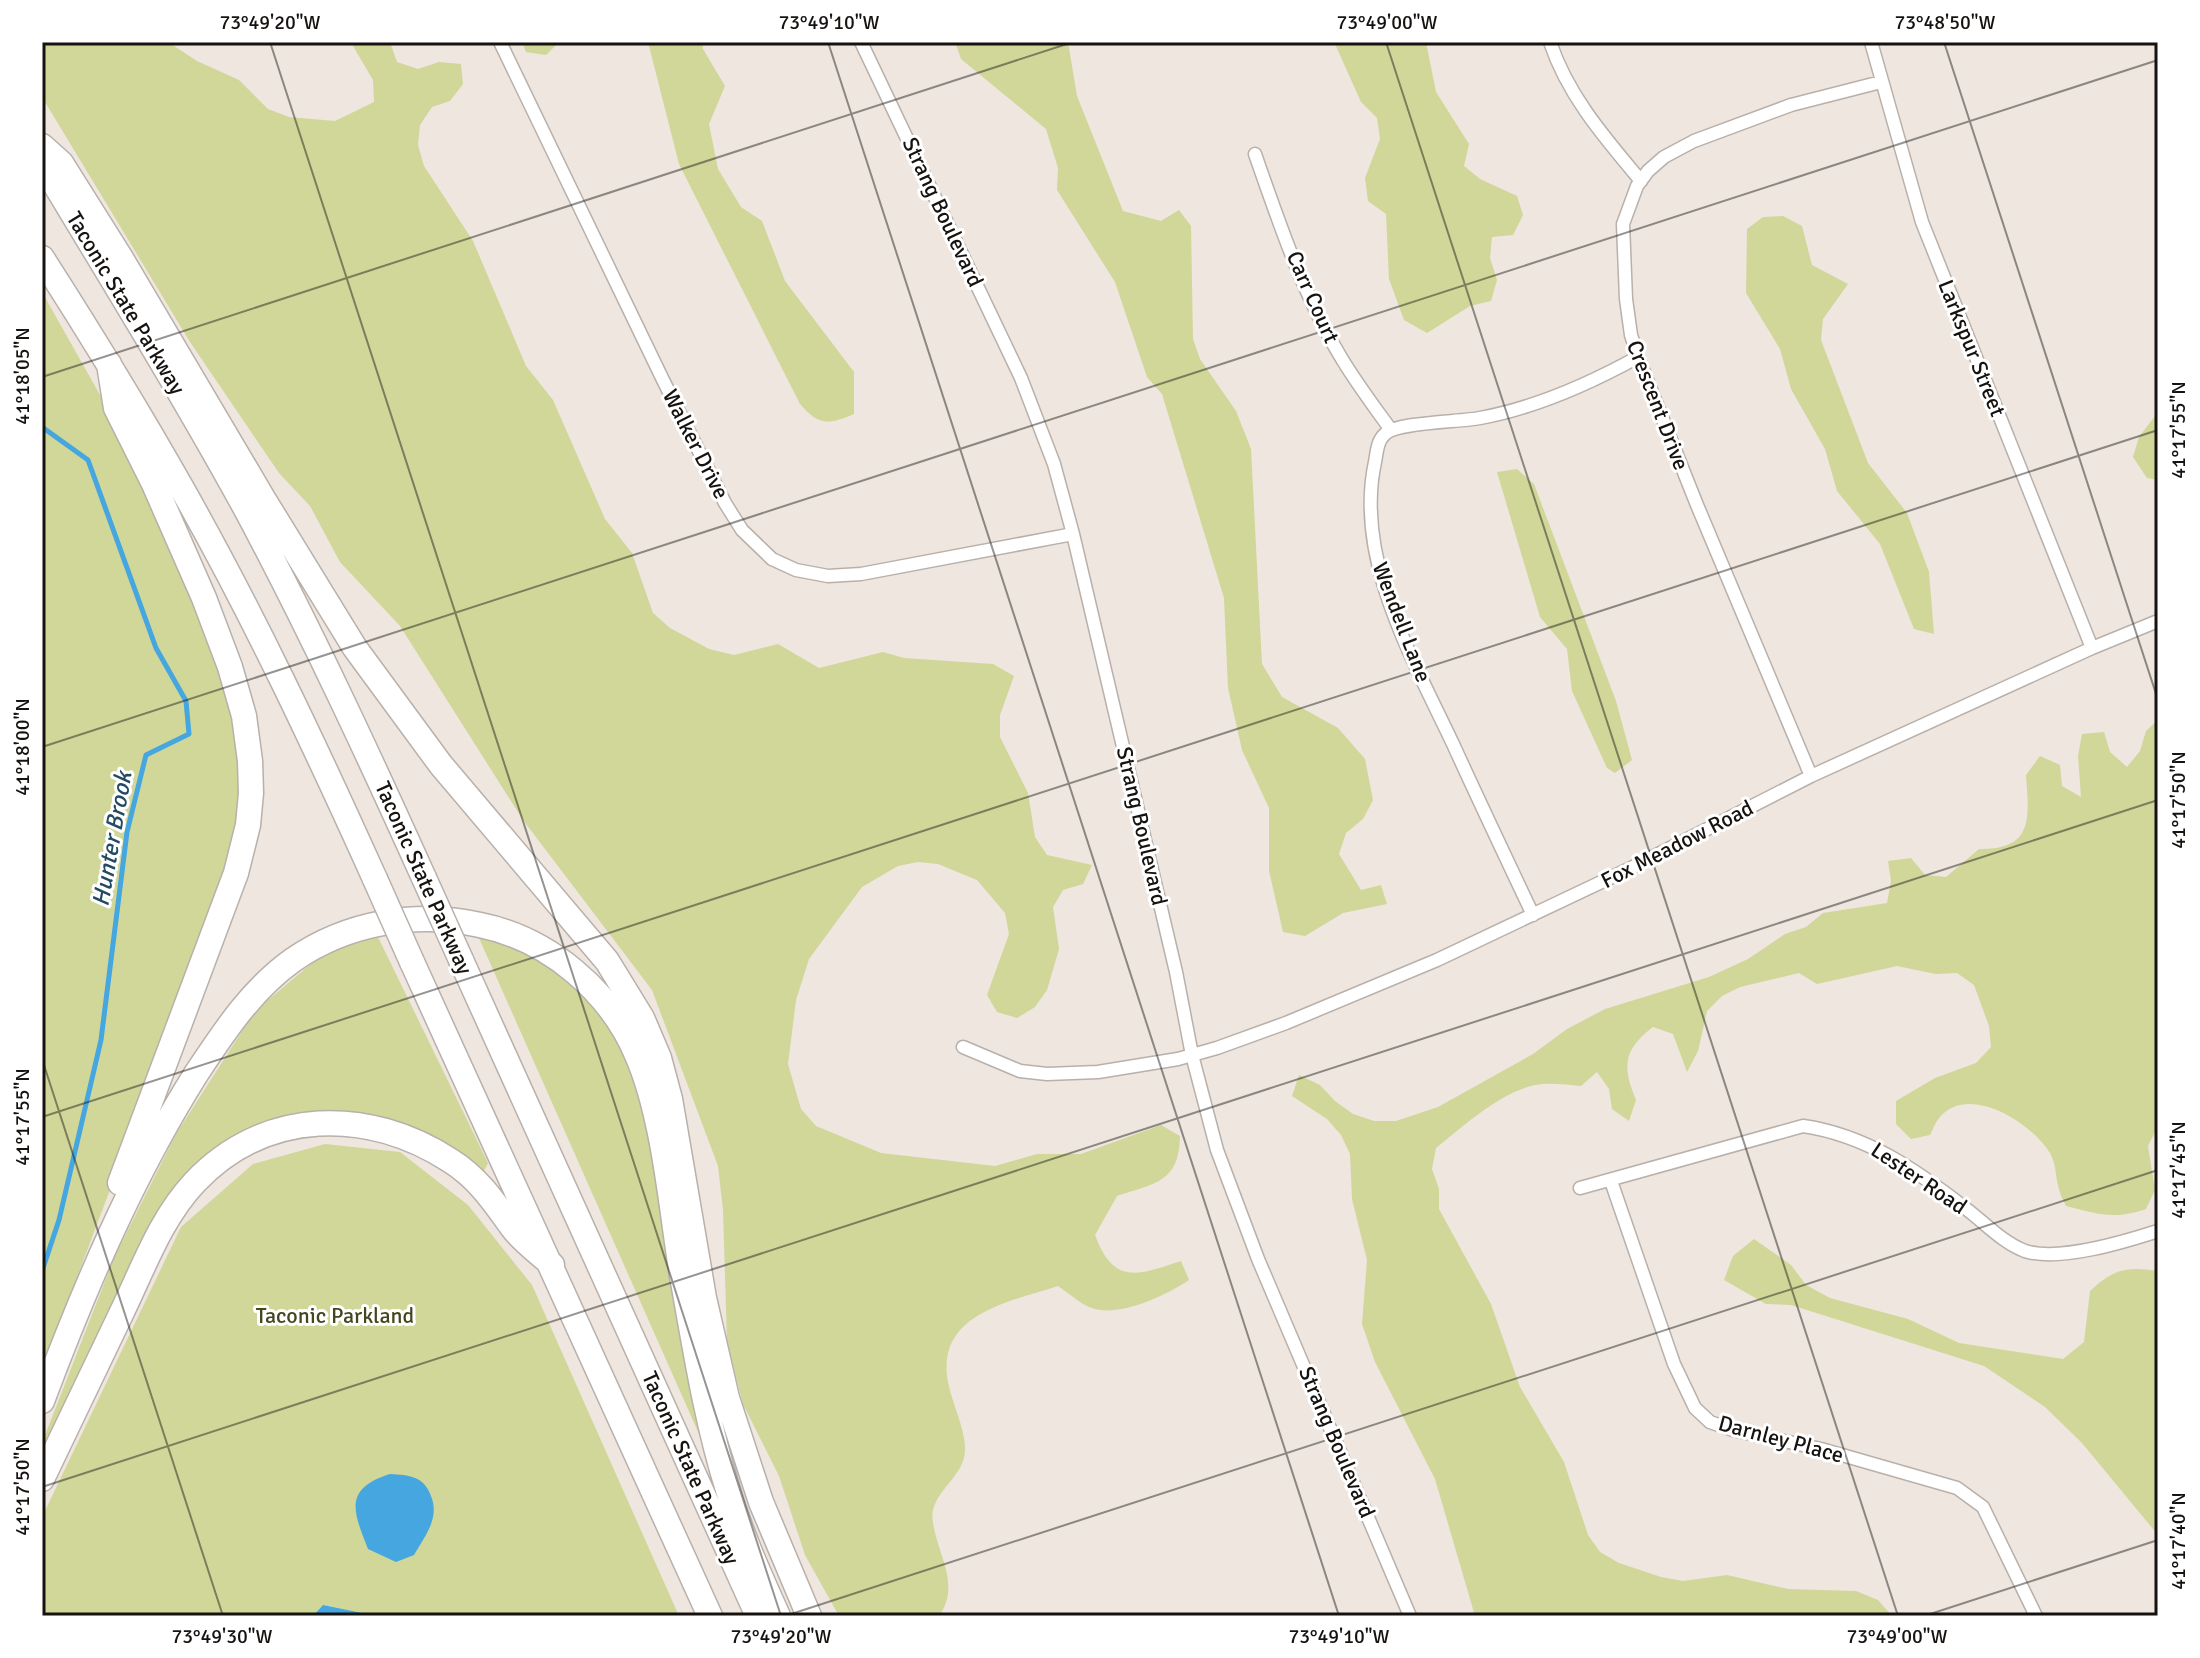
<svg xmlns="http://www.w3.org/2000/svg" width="2200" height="1658" viewBox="0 0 2200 1658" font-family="Signika,sans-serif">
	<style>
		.green { fill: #d0d799 }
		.water { fill: #45a6e0 }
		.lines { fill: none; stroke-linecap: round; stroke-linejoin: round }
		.stream { stroke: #45a6e0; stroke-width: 5 }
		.street-casing { stroke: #b8b0aa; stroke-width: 15 }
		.highway-casing { stroke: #b8b0aa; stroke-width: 27 }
		.street { stroke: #fff; stroke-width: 12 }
		.highway { stroke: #fff; stroke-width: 24 }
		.highway-bridge-casing { stroke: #b8b0aa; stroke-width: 27; stroke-linecap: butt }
		.highway-bridge { stroke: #fff; stroke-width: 24 }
		.ticks { fill: none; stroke: #151210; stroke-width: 2; stroke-opacity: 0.45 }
		.labels { text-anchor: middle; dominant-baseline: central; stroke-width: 6; stroke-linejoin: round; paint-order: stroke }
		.street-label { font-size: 22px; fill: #151210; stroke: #fff }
		.park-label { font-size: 22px; fill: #44471d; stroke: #fff }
		.water-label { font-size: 24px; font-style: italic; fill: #224a63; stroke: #fff }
		.neatline { fill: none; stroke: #151210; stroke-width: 3 }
		.ticks-label { font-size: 20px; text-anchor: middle; fill: #151210 }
	</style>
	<rect width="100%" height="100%" fill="#eee6df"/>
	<path class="green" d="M42,42H168L197,61L239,80L268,109L289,117L335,121L374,102L373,80L353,46V42H390L397,62L418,69L439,62L461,64L463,84L450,101L432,107L420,125L418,145L424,166L473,241L526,366L553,400L605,519L632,553L653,613L670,628L709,649L734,655L778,644L819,668L883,652L904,658L993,664L1014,676L1000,715V737L1028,793L1035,837L1047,855L1092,865L1083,884L1063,890L1053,907L1059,949L1047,990L1035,1007L1017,1018L997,1012L987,995L1009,934L1005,913L977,880L938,864L918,862L898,866L862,887L809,959L796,1000L788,1064L801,1109L816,1126L881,1153L995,1166L1037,1154H1081L1161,1125L1180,1136C1179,1183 1155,1183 1117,1196L1095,1235C1114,1286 1138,1275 1181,1261L1189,1280C1167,1295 1122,1316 1095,1309C1082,1306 1069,1293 1058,1286C1009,1302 935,1314 948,1382C952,1403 964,1426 965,1447C967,1478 927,1492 933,1523C938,1556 961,1585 939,1616H839L805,1555L779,1476L743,1404L727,1341L723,1210L718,1166L652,990L523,820L400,626L340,562L310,506L279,473L190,342L42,97Z
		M522,42H559L546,55L526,52Z
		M648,42H702L703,49L725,86L709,124L718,169L741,207L762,221L785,281L854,372V414C828,425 819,426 800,404L679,164Z
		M955,42H1068L1077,96L1123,211L1161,221L1179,210L1191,226L1193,339L1200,359L1236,411L1251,449L1262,664L1282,697L1338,728L1365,759L1373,800L1363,819L1346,833L1339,854L1361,890L1381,885L1387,904L1343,913L1305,936L1283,932L1269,871V808L1242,750L1228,688L1224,598L1162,394L1147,377L1115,282L1057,190L1058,168L1046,129L961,59Z
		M1330,42H1426L1436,92L1469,144L1464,166L1480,179L1517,196L1523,215L1513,235L1492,237L1490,258L1497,280L1491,301L1470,306L1427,333L1404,320L1389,279L1386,214L1368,201L1365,178L1380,139L1377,118L1361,102L1335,44Z
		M1783,216L1802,226L1812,265L1848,284L1823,319L1821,340L1868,463L1907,513L1929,572L1934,634L1914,629L1880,544L1837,491L1825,449L1791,389L1780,349L1746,293L1747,229L1763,217Z
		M42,292L104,402L131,455L223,667L239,729L240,827L211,922L42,1370Z
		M2158,412V480L2147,478L2133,457L2139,437Z
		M1517,469L1534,484L1616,701L1632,760L1615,773L1607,768L1572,691L1567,649L1540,617L1497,472Z
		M2158,720V1126L2148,1146L2155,1190L2146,1209C2114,1220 2098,1214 2066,1206C2064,1201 2060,1195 2059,1189C2055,1176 2057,1166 2050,1153C2032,1123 1968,1082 1939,1118C1935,1123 1933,1129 1930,1135L1911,1139L1896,1124V1101L1935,1078L1976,1063L1991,1047L1989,1026L1974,985L1957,973L1936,974L1897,966L1817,984L1799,973L1740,987L1722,996L1707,1011L1698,1051L1687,1072L1673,1034L1653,1027C1623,1050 1622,1066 1636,1100L1629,1121L1612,1109L1609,1089L1597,1072L1581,1086C1569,1085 1556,1083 1543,1084C1507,1086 1463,1126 1436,1148L1432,1169L1439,1189V1209L1491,1304L1520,1387L1564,1462L1588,1535L1600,1552L1619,1563L1661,1577L1683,1581L1727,1575L1788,1589L1856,1591L1878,1600L1892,1616H1475L1435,1479L1375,1362L1362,1324L1367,1260L1352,1199L1350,1154L1341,1135L1327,1119L1292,1096L1299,1075L1320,1085L1335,1101L1353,1114L1374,1121H1396L1438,1107L1533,1054L1567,1029L1605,1009L1709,977L1748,959L1785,934L1806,927L1823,913L1887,903L1891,881L1888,861L1911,858L1925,875L1946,877L1979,849C2034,850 2029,818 2026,775L2040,756L2060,765L2062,786L2081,797L2078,756L2082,734L2104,732L2110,752L2127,767L2140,751L2146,731Z
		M376,933L488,1163L484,1171L426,1137L348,1112L289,1119L180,1191L42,1465V1443L114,1258L176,1134L255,1011L331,947Z
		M499,936L545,962L607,1015L631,1060L656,1150L706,1430L699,1434L479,938Z
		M325,1144L400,1152L468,1205L532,1285L679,1616H377L323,1605L313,1616H42V1517L181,1227L253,1164Z
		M1754,1239L1791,1265L1806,1285L1830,1298L1908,1319L1959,1343L2063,1359L2084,1342L2090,1291C2114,1269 2126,1266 2158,1271V1535L2082,1443L2045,1407L1984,1366L1791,1305L1766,1304L1724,1280L1733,1256Z"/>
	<path class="water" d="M390,1474C409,1475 424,1476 431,1496C440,1518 425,1536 414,1555L396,1562L368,1549C354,1513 342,1489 390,1474Z
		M323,1605L377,1616H313Z"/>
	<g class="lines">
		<path class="stream" d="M42,427L88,460L156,648L186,701L189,734L146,755L127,832L101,1040L59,1220L42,1271"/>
		<g class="street-casing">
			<path id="street" d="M500,42L663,380L725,503L742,530L772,559L796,570L828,576L861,574L1073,534
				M861,42L1021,378L1054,464L1073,534L1176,972L1192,1055L1217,1150L1258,1259L1410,1616
				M1550,42C1568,96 1605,138 1641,181
				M1871,42L1922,222L2092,648
				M1255,154C1278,220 1303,294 1339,354C1354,380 1373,405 1391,430
				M1811,776L1697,505L1638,357L1631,335L1626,299L1623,224L1637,186L1648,171L1664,157L1694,141L1791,105L1881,82
				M1533,915C1506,858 1479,801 1453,744C1413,659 1354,559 1375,462C1377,452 1377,441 1385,434C1397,422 1460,422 1480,418C1535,408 1589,384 1638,357
				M963,1047L1020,1071L1047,1074L1098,1072L1178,1059L1217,1048L1286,1023L1437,960L1633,867L1811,776L2092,648L2158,621
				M1611,1181L1674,1364L1695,1408L1710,1422L1733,1430L1821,1449L1957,1488L1983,1507L2036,1616
				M1580,1188L1803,1126C1866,1135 1916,1170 1965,1208C1984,1222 2003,1243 2025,1251C2059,1262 2124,1242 2158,1231"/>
		</g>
		<g class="highway-casing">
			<path id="highway" d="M42,146L61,163L122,260L264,500L355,648L441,765L607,961L642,1018L659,1058L670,1099L704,1298L727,1398L761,1502L809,1616
				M47,171C115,284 184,396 247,511C311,631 368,754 424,878
				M42,258C90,333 137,409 181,487C253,614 315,746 375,879
				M109,364L116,408L154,484L204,598L230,667L244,716L250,761L251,793L248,825L236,873L120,1183
				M461,960L758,1616
				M412,962L710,1616
				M42,1401C84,1289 132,1176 196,1074C224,1032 251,990 293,960C348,922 416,911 480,925C549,939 610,991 637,1055C664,1117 671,1208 682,1276C695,1348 706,1420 728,1490C741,1534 759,1574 778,1616
				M42,1479C68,1424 95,1369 121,1314C143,1269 160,1219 195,1182C265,1108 369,1107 451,1161C478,1178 494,1202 512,1227C522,1241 539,1253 552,1265"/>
		</g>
		<use href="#street" class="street"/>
		<use href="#highway" class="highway"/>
		<g class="highway-bridge-casing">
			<path id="highway-bridge" d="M424,878L461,960
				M375,879L412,962"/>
		</g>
		<use href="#highway-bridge" class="highway-bridge"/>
	</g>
	<path class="ticks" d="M270,42L781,1616M828,42L1339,1616M1386,42L1898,1616M1944,42L2158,700M42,377L1073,42M42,747L2158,60M42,1059L223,1616M42,1117L2158,430M42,1487L2158,800M785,1616L2158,1170M1924,1616L2158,1540"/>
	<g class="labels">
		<g class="street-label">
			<text transform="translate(943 212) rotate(65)">Strang Boulevard</text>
			<text transform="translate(1313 297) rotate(66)">Carr Court</text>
			<text transform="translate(126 303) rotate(59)">Taconic State Parkway</text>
			<text transform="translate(1972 348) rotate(68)">Larkspur Street</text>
			<text transform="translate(1658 405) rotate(69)">Crescent Drive</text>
			<text transform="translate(696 444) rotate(63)">Walker Drive</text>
			<text transform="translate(1402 622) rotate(69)">Wendell Lane</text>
			<text transform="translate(1142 826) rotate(77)">Strang Boulevard</text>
			<text transform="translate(1677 844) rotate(-27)">Fox Meadow Road</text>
			<text transform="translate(424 878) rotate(66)">Taconic State Parkway</text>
			<text transform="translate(1919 1178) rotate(34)">Lester Road</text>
			<text transform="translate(1781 1439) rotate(15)">Darnley Place</text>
			<text transform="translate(1337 1442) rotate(67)">Strang Boulevard</text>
			<text transform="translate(691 1468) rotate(66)">Taconic State Parkway</text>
		</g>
		<g class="park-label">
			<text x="335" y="1315">Taconic Parkland</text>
		</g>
		<g class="water-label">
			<text transform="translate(112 839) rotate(-80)">Hunter Brook</text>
		</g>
	</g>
	<rect width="2200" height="1658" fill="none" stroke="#ffffff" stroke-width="88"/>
	<rect x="44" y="44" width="2112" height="1570" class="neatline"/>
	<g class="ticks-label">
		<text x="270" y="29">73°49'20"W</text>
		<text x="829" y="29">73°49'10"W</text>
		<text x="1387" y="29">73°49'00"W</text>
		<text x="1945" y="29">73°48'50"W</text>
		<text transform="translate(22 376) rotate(-90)" y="7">41°18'05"N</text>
		<text transform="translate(2178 430) rotate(-90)" y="7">41°17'55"N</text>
		<text transform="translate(22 747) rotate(-90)" y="7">41°18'00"N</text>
		<text transform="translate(2178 800) rotate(-90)" y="7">41°17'50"N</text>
		<text transform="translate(22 1117) rotate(-90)" y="7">41°17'55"N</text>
		<text transform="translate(2178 1170) rotate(-90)" y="7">41°17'45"N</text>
		<text transform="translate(22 1487) rotate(-90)" y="7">41°17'50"N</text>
		<text transform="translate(2178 1541) rotate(-90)" y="7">41°17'40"N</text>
		<text x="222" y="1643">73°49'30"W</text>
		<text x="781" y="1643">73°49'20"W</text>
		<text x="1339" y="1643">73°49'10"W</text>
		<text x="1897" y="1643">73°49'00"W</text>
	</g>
</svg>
